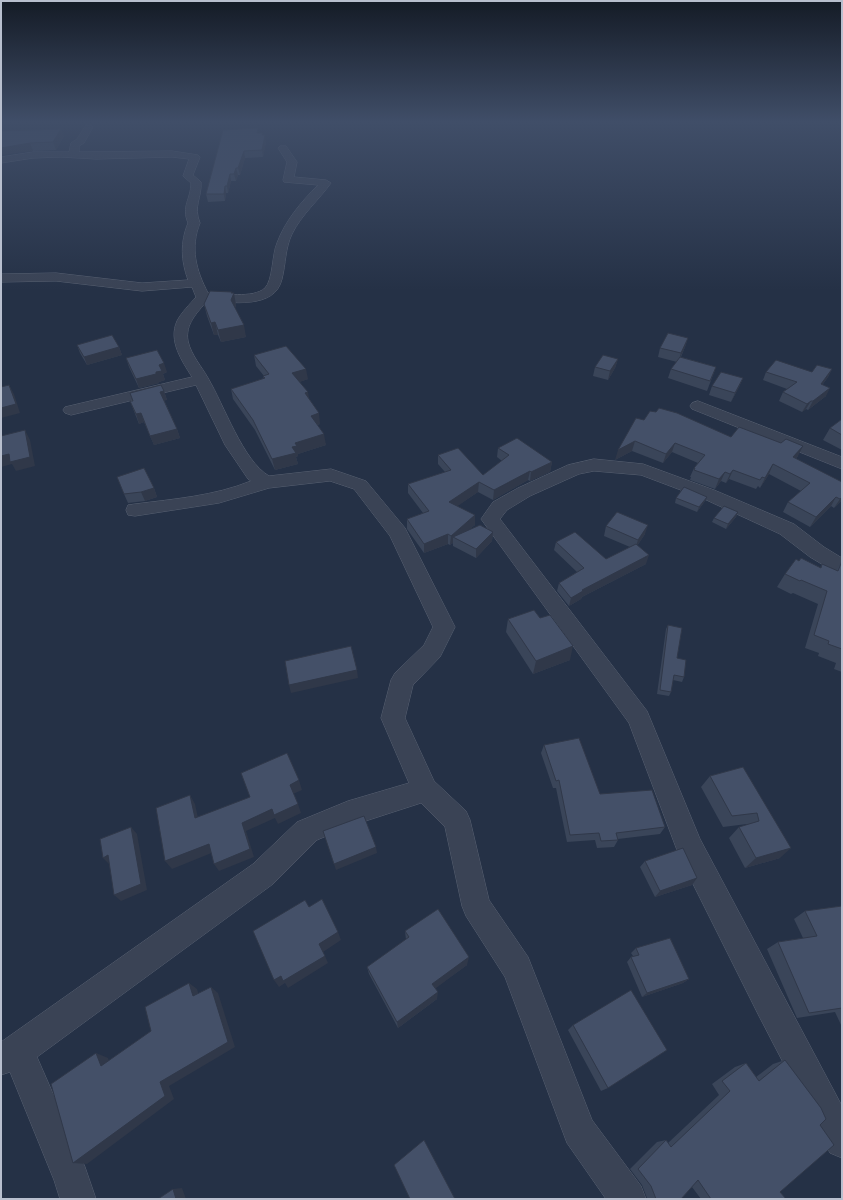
<svg xmlns="http://www.w3.org/2000/svg" width="843" height="1200" viewBox="0 0 843 1200" font-family="'Archivo Narrow',sans-serif">
	<style>
		.lines { fill: none; stroke-linecap: round; stroke-linejoin: round }
		.street-casing { stroke: #586172; stroke-width: 1 }
		.street { fill: #3a4355; fill-rule: evenodd }
		.wall { fill: #3a4559 }
		.shaded-wall { fill: #303849 }
		.building { fill: #445068; stroke: #303849 }
	</style>
	<rect width="100%" height="100%" fill="#253146"/>
	<g class="lines">
		<g class="street-casing">
			<path id="street" d="M89,124L93,127L84,143L79,146V152L172,151L198,155L200,157L193,175L201,182C202,198 193,206 200,223C190,248 196,270 208,293C223,293 253,299 265,288C273,280 272,254 277,243C285,221 301,202 318,185L284,182L283,180L287,162L278,148L280,146H286L297,162L294,177L326,180L331,183C318,201 302,214 292,234C285,249 286,263 282,279C275,310 230,302 207,301C197,313 185,324 188,341C191,355 202,367 208,378C224,405 243,461 269,476L331,469L366,481L405,528L455,627L440,657L413,685L405,718L434,781L466,811L470,820L489,900L528,957L592,1120L641,1186L646,1199H606L567,1143L505,977L466,916L462,906L445,827L421,803L350,826L317,840L273,884L37,1057L85,1167L96,1199H60L54,1180L10,1072L1,1075V1042L253,864L297,822L348,801L409,783L381,718L391,680L395,673L424,645L433,627L390,536L354,489L330,481L269,488L219,503L135,516L128,515L126,510L128,505L135,504C174,499 214,496 251,481L248,479L225,445L196,385L71,415L65,413L63,410L65,407L192,377C182,361 168,341 177,321C181,313 190,304 196,297L192,287L142,291L56,281L1,282V274L56,273L142,283L188,280C181,260 180,243 188,223C181,206 191,199 191,183L183,176L189,159L172,157L96,159L61,157L33,158L1,163V157L33,152H69L71,143L77,139L86,125Z
				M698,401L842,457V469L692,409L690,406L692,403Z
				M594,459L643,464L714,490L794,524L824,547L842,558V574L835,572L810,557L780,534L702,498L641,475L594,471L579,474L530,496L507,510L500,519L647,711L700,839L842,1106V1158L830,1153L759,1016L680,858L629,723L481,519L493,502L518,488L568,465Z"/>
		</g>
		<use href="#street" class="street"/>
	</g>
	<path class="wall" d="M1,131L64,136L56,150L33,151Z
		M258,133L263,135L266,142L263,157L245,158L240,175H238L236,181H231L228,193H226L225,201L208,202L206,194Z
		M232,293H234L236,305L235,308L246,337L221,342L218,335H214L207,316L204,304Z
		M688,338L685,347L681,357L716,367L707,391L668,378L671,369L677,362L658,357L660,348Z
		M77,345L119,347L122,355L87,365L80,353Z
		M254,355L308,379L299,382L309,400L320,424L317,425L326,445L298,454V456L296,457L298,464L275,470L255,430L233,399L231,389L264,379L263,376H264L256,366Z
		M126,358L167,372L163,374L165,380L159,382V383L139,388L129,367Z
		M618,359L615,368L608,380L593,376L595,367Z
		M832,369L828,377L823,384L826,396L808,410L806,409L802,412L779,401L783,392L787,389L763,380L766,372H812Z
		M743,378L739,387L731,402L709,395L712,386Z
		M164,391L167,400H164L177,429L180,438L154,445L144,422L139,424L130,401H133L130,393Z
		M842,419V450L823,440L830,428Z
		M644,420L731,437L798,456L796,458L842,500L834,508L831,506L810,527L783,512L788,502L801,491L769,474L760,488L758,486L756,489L729,479L726,483L721,481L715,489L690,480L691,477H690L694,468L698,463L672,452L663,463L632,451L615,460Z
		M498,448L552,462L550,472L530,481L528,480L493,500L478,492L457,506L475,525L467,531L493,532L492,541L476,558L453,546V543L450,545L448,544L424,553L407,529V519L423,513L408,493V484L445,472L438,464V455L483,475L502,461L497,457Z
		M154,488L157,497L145,501L128,503L124,494Z
		M707,497L705,501L697,512L675,503L676,498Z
		M738,512L736,517L726,529L712,522L714,518Z
		M606,526L645,534L637,546L646,564L582,597L581,599L569,606L557,591L559,583L577,572L554,550L556,542L606,559L630,547L604,536Z
		M842,561V672L834,669L836,663L818,656L819,653L805,648L818,604L793,593L791,594L777,587L785,574L820,568L822,564L836,570Z
		M540,618L570,660L533,674L506,632L508,619Z
		M668,625L677,658L684,677L682,682L673,680L671,692L669,696L657,694L666,629Z
		M544,745L600,794L665,827L660,834L618,839V840L614,847L597,848L595,840L567,842L556,788H553L541,753Z
		M743,767L780,858L745,868L729,838L739,827L747,825V824L723,827L701,787L710,776Z
		M645,861L692,885L655,897L640,867Z
		M842,906V1027L835,1012L797,1018L767,949L778,942L803,938L794,919L805,911Z
		M405,931L467,965L435,988L437,999L398,1028L369,974L367,967L406,940Z
		M636,948L689,979L683,983L642,997L627,962L631,957L633,956L631,953Z
		M573,1025L608,1088L601,1091L568,1030Z
		M785,1060L820,1125L780,1192L786,1199H701L692,1187L681,1199H646L647,1198L642,1185L630,1169L657,1142L666,1140L668,1143L719,1095L712,1084L735,1067L746,1063L756,1077L773,1064Z"/>
	<path class="shaded-wall" d="M61,129L64,136L56,150L53,142Z
		M265,135L266,142L263,157L262,150Z
		M30,143L33,151L1,155V148Z
		M244,151L245,158L240,175L238,168Z
		M236,168L238,175L236,181L234,174Z
		M230,174L231,181L228,193L227,186Z
		M225,186L226,193L225,201L224,194Z
		M232,292L233,296L234,293L236,305L234,312L231,300V293Z
		M215,322L218,335H214L211,323Z
		M244,325L246,337L221,342L218,330Z
		M688,338L685,347L678,362L681,353Z
		M119,347L122,355L87,365L84,357Z
		M618,359L615,368L608,380L610,371Z
		M164,363L167,372L163,374L165,380L159,382V383L139,388L136,379L156,372L159,365Z
		M306,369L308,379L294,384L292,373Z
		M832,369L828,377L817,392L821,384Z
		M743,378L739,387L731,402L735,393Z
		M9,385L14,394L20,413L1,418V408Z
		M830,388L826,396L808,410L813,401Z
		M164,391L167,400L163,401L160,392Z
		M308,392L310,403L305,393Z
		M811,401L806,409L802,412L807,404Z
		M141,413L144,422L139,424L136,414Z
		M319,413L320,424L312,426L311,416Z
		M177,429L180,438L154,445L150,436Z
		M25,430L30,440L35,466L16,471L12,464L1,467V456Z
		M324,434L326,445L298,454V456L296,457L298,464L275,470L272,459L292,447L295,443Z
		M635,441L632,451L615,460L618,450Z
		M675,443L672,452L663,463L666,454Z
		M803,446L798,456L788,466L793,457Z
		M552,462L550,472L530,481L531,472Z
		M773,464L769,474L760,488L765,478Z
		M733,470L729,479L726,483L730,474Z
		M530,471L528,480L493,500L494,490Z
		M725,472L721,481L715,489L719,479Z
		M479,482L478,492L449,512V502Z
		M154,488L157,497L145,501L141,492Z
		M707,497L705,501L697,512L699,507Z
		M836,497L831,506L810,527L816,517Z
		M842,497V500L834,508L840,499Z
		M738,512L736,517L726,529L728,524Z
		M475,515V525L457,539L453,537V543L450,545L451,536Z
		M648,525L645,534L635,549L638,540Z
		M493,532L492,541L476,558V549Z
		M448,534V544L424,553V544Z
		M649,555L646,564L582,597L581,599L569,606L571,598L582,590Z
		M573,646L570,660L533,674L536,661Z
		M357,670L358,678L291,693L289,685Z
		M299,780L302,790L293,794L290,785Z
		M190,795L195,804L200,827L195,818Z
		M298,804L301,813L278,824L275,818L246,831L254,857L219,871L214,864L242,823L272,809Z
		M131,827L137,834L147,890L121,901L114,895Z
		M209,844L214,852L172,869L165,861Z
		M376,847L377,853L336,870L334,864Z
		M791,848L780,858L745,868L756,858Z
		M108,855L109,864L103,858Z
		M697,878L692,885L655,897L660,891Z
		M338,932L341,940L323,952L319,944Z
		M325,956L328,963L288,988L285,983L279,987L274,980L281,976Z
		M469,957L467,965L432,991V984Z
		M689,979L683,983L642,997L647,993Z
		M189,983L197,989L201,1003L193,996Z
		M211,987L218,993L235,1047L169,1086L174,1099L87,1164L73,1163L160,1082Z
		M438,992L437,999L398,1028L397,1022Z
		M96,1053L108,1058L112,1071L101,1066Z
		M182,1188L186,1199H176L173,1189Z"/>
	<path class="building" d="M258,128L257,133H263L262,135H265L262,150L244,151L238,168H236L234,174H230L227,186H225L224,194H206L223,130Z
		M61,129L53,142L30,143L1,148V131Z
		M210,291L232,292L231,293H234L231,300L244,325L218,330L215,322L211,323L204,304Z
		M668,333L688,338L681,353L660,348Z
		M112,335L119,347L84,357L77,345Z
		M286,346L306,369L292,373L308,392L305,393L319,413L311,416L324,434L295,443L297,446L292,447L296,453L272,459L253,420L231,389L265,378L263,376L269,374L254,355Z
		M157,350L164,363L159,365L162,371L156,372V374L136,379L126,358Z
		M603,355L618,359L610,371L595,367Z
		M680,357L716,367L710,381L671,369Z
		M776,360L812,372L817,365L832,369L821,384L830,388L813,401H811L807,404L783,392L797,382L766,372Z
		M721,372L743,378L735,393L712,386Z
		M9,385L16,404L1,408V387Z
		M161,385L164,391L160,392L177,429L150,436L141,413L136,414L130,401H133L130,393Z
		M659,408L677,413L731,437L739,427L781,443L786,439L803,446L793,457L842,482V497L840,499L836,497L816,517L788,502L810,483L773,464L765,478L762,477L760,480L733,470L730,474L725,472L719,479L694,470L695,468H694L705,455L675,443L666,454L635,441L618,450L636,418L644,420L650,411L656,412Z
		M842,419V435L830,428Z
		M25,430L30,457L10,462L9,454L1,456V436Z
		M517,438L552,462L531,472L530,471L494,490L479,482L449,502L475,515L451,536L448,534L424,544L407,519L429,511L408,484L451,470L438,455L458,448L483,475L509,455L498,448Z
		M144,468L154,488L141,492L124,494L117,477Z
		M684,487L707,497L699,507L676,498Z
		M724,506L738,512L728,524L714,518Z
		M617,512L648,525L638,540L606,526Z
		M480,525L493,532L476,549L453,537Z
		M575,532L606,559L636,544L649,555L582,590L583,591L571,598L559,583L584,568L556,542Z
		M801,558L821,568L822,564L838,571L842,561V649L828,644L829,641L814,635L827,591L801,580L800,581L785,574L796,559L799,561Z
		M534,610L540,618L550,615L573,646L536,661L508,619Z
		M668,625L682,628L677,658L686,660L684,677L674,675L671,692L660,690Z
		M351,646L357,670L289,685L285,661Z
		M579,738L600,794L652,790L665,827L616,833L618,840L601,841L599,833L570,835L559,780L556,781L544,745Z
		M287,753L299,780L290,785L298,804L274,815L272,809L242,823L250,849L214,864L209,844L165,861L156,808L190,795L195,818L250,797L241,773Z
		M743,767L791,848L756,858L739,827L759,821L757,813L732,816L710,776Z
		M364,816L376,847L334,864L323,831Z
		M131,827L141,884L114,895L108,855L103,858L100,839Z
		M683,848L697,878L660,891L645,861Z
		M322,899L338,932L319,944L325,956L283,981L281,976L274,980L253,931L305,900L309,907Z
		M842,906V1008L809,1013L778,942L817,936L805,911Z
		M438,909L469,957L432,984L438,992L397,1022L367,967L409,937L405,931Z
		M670,938L689,979L647,993L631,957L639,955L636,948Z
		M189,983L193,996L211,987L228,1042L160,1082L165,1096L73,1163L51,1084L96,1053L101,1066L151,1031L145,1007Z
		M631,990L667,1050L608,1088L573,1025Z
		M785,1060L821,1108L826,1119L820,1125L834,1145L780,1192L786,1199H711L698,1180L681,1199H656L651,1186L638,1169L666,1140L671,1147L730,1091L722,1081L746,1063L759,1081Z
		M424,1140L455,1199H410L394,1165Z
		M173,1189L176,1199H158Z"/>
	<linearGradient id="sky" x2="0" y2="1"><stop stop-color="#141b26"/><stop offset="0.42" stop-color="#404e68"/><stop offset="1" stop-color="#404e68" stop-opacity="0"/></linearGradient>
	<rect width="843" height="290" fill="url(#sky)"/>
	<rect width="843" height="1200" fill="none" stroke="#b8bfce" stroke-width="4"/>
</svg>
